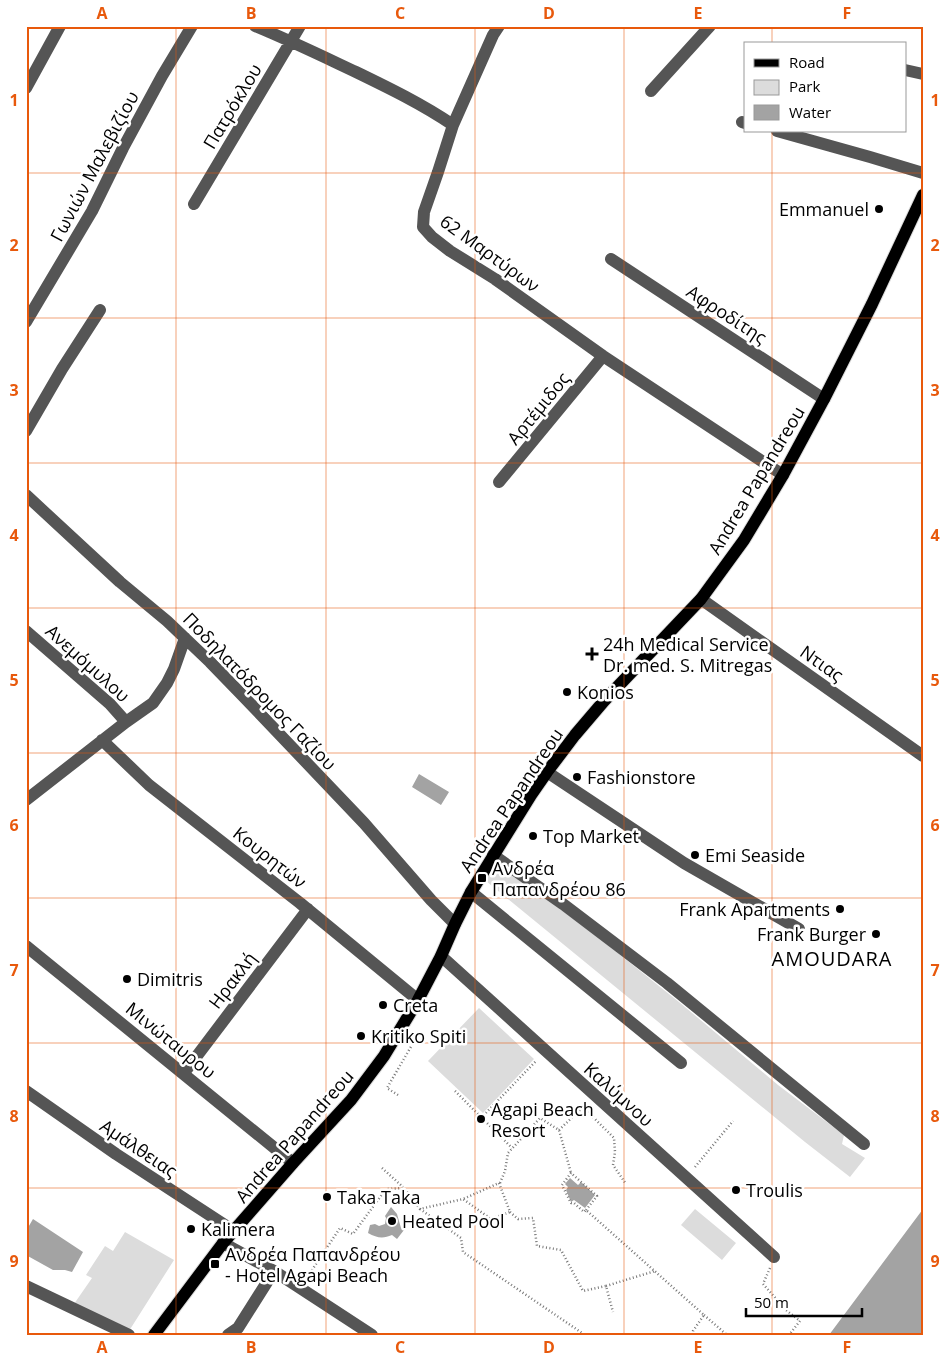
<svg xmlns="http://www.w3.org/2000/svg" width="949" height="1361" viewBox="0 0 949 1361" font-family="'Open Sans',sans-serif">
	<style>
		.green { fill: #dcdcdc }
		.water { fill: #a3a3a3 }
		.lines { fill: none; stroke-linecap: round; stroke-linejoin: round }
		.major-casing { stroke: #dbdbdb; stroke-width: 14 }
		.path { stroke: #777; stroke-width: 2.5; stroke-dasharray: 1 2.5; stroke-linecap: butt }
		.minor { stroke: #555; stroke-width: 12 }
		.major { stroke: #000; stroke-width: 12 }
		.grid { fill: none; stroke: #e8590c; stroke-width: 1; stroke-opacity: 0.55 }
		.poi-dot { fill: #000; stroke: #fff; stroke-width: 2 }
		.labels { text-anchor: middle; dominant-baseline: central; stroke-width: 5; stroke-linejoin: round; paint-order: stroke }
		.street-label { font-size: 18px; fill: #000; stroke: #fff }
		.poi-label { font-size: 18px; fill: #000; stroke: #fff; text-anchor: start }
		.quarter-label { font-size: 20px; letter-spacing: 1px; fill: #000; stroke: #fff }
		.neatline { fill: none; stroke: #e8590c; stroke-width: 2 }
		.grid-label { font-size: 16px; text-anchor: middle; font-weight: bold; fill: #e8590c }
	</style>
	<rect width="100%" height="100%" fill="#fff"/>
	<path class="green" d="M496,862L594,934L679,1002L778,1085L844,1135L842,1144L865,1158L850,1177L805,1142L486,881Z
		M479,1008L534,1059L483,1113L428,1061Z
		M695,1209L736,1243L722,1260L681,1225Z
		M125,1232L174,1260L129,1331L74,1304L92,1278L86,1275L105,1246L113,1251Z"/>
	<path class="water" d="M419,774L449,792L441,805L412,787Z
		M570,1178L578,1185L581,1182L595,1195L585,1208L574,1200L571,1202L566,1190L568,1187L565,1184Z
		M391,1207L397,1214L401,1228L404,1230L397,1239L392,1235C383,1239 377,1238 368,1233L370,1225L375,1224L379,1226L385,1224L386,1218L385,1216Z
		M923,1209V1335H829Z
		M33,1219L83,1252L72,1272L65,1270H53L26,1255V1231Z"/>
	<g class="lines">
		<g class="major-casing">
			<path id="major" d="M154,1335L223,1243L293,1163L351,1100L384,1056L418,1000L441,956L455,924L471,892L531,795L547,772L575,735L604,701L701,599L744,540L783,475L824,399L872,304L923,195"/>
		</g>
		<path class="path" d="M455,1091L512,1148
			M398,1095L387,1088L412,1045
			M583,1107L614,1138L615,1152L613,1165L626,1184
			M481,1118L536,1061
			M559,1130L583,1107
			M695,1167L733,1121
			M382,1168L403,1187
			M500,1183L505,1171L508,1153L540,1118L559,1130L571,1173
			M420,1209L461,1238L463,1252L585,1335
			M586,1210L597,1196L571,1173L562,1185L571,1203H574L584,1212L586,1210L704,1315L693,1331L692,1335
			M510,1212L518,1219L533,1218L537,1246L561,1250L583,1291L606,1286L613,1312
			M770,1268L763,1284L786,1310L800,1321L789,1335
			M308,1276L340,1228L353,1234L386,1189L404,1188L420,1209L463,1199L491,1219L510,1212L499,1183L463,1199
			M606,1286L655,1271
			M704,1315L727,1335"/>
		<path class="minor" d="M255,26C289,40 322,56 356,72C389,88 422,104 453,125L438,172L424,212L423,227L432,237L450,251L495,279L603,356L783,475
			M905,70L923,74
			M26,88L60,26
			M651,91L710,26
			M742,122L745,123
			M453,125L493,35L499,26
			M777,131L870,157L923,173
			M194,204L300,26
			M611,259L824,399
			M26,322L92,211L123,148L162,76L192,26
			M26,431L62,369L100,310
			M499,482L603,356
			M26,495L120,582L167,621L210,662L243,696L364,823L431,900L455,924
			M701,599L923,756
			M26,631L110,704L126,722
			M102,740L149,785L300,903L418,1000
			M547,772L684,863L799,929
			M26,800L126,722L153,703L167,683L174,669L185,638
			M493,855L563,904L667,983L864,1144
			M471,892L681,1063
			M26,946L293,1163
			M441,956L774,1257
			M184,1073L308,909
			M26,1091L116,1154L234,1231
			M223,1243L274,1271L372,1335
			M26,1286L129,1335
			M228,1335L238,1328L274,1271"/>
		<use href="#major" class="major"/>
	</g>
	<path class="grid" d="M176,26V1335M326,26V1335M475,26V1335M624,26V1335M772,26V44M772,131V1335M26,173H923M26,318H923M26,463H923M26,608H923M26,753H923M26,898H923M26,1043H923M26,1188H923"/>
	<g class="poi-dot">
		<circle cx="879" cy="209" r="5"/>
		<path d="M589.5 646.5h5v5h5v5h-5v5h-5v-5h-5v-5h5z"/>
		<circle cx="567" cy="692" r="5"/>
		<circle cx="577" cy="777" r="5"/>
		<circle cx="533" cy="836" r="5"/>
		<circle cx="695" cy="855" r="5"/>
		<rect x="477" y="873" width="10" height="10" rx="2.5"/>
		<circle cx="840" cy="909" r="5"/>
		<circle cx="876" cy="934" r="5"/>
		<circle cx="127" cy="979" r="5"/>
		<circle cx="383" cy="1005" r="5"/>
		<circle cx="361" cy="1036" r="5"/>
		<circle cx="481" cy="1119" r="5"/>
		<circle cx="736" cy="1190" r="5"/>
		<circle cx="327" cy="1197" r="5"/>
		<circle cx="392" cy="1221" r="5"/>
		<circle cx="191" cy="1229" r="5"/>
		<rect x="210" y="1259" width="10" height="10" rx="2.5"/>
	</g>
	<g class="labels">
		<g class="street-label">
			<text transform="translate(232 106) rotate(-59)">Πατρόκλου</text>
			<text transform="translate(94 166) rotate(-62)">Γωνιών Μαλεβιζίου</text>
			<text transform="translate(490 253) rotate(36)">62 Μαρτύρων</text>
			<text transform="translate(727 314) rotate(33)">Αφροδίτης</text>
			<text transform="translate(538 408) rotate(-51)">Αρτέμιδος</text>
			<text transform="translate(756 480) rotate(-59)">Andrea Papandreou</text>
			<text transform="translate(88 663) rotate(42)">Ανεμόμυλου</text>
			<text transform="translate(822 663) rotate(35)">Ντιας</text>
			<text transform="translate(260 691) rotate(46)">Ποδηλατόδρομος Γαζίου</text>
			<text transform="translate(511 800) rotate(-56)">Andrea Papandreou</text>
			<text transform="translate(270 857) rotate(38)">Κουρητών</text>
			<text transform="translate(232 980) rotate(-53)">Ηρακλή</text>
			<text transform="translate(171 1040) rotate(39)">Μινώταυρου</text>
			<text transform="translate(619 1094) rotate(42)">Καλύμνου</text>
			<text transform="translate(294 1136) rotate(-49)">Andrea Papandreou</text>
			<text transform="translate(139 1148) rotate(34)">Αμάλθειας</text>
		</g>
		<g class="poi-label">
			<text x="869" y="209" text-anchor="end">Emmanuel</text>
			<text x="603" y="644">24h Medical Service<tspan x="603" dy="21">Dr. med. S. Mitregas</tspan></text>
			<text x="577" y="692">Konios</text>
			<text x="587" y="777">Fashionstore</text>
			<text x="543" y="836">Top Market</text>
			<text x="705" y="855">Emi Seaside</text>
			<text x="492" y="868">Ανδρέα<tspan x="492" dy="21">Παπανδρέου 86</tspan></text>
			<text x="830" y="909" text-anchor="end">Frank Apartments</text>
			<text x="866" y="934" text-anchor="end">Frank Burger</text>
			<text x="137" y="979">Dimitris</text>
			<text x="393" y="1005">Creta</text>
			<text x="371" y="1036">Kritiko Spiti</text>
			<text x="491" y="1109">Agapi Beach<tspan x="491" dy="21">Resort</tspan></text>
			<text x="746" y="1190">Troulis</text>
			<text x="337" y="1197">Taka Taka</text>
			<text x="402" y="1221">Heated Pool</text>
			<text x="201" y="1229">Kalimera</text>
			<text x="225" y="1254">Ανδρέα Παπανδρέου<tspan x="225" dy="21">- Hotel Agapi Beach</tspan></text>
		</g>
		<g class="quarter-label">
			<text x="832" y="958">AMOUDARA</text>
		</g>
	</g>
	<rect width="949" height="1361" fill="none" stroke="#ffffff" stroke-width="55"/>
	<rect x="744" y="42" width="162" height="90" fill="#ffffff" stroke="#999999"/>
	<rect x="754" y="59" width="25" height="8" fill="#000000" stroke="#999999"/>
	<text x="789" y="68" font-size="15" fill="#000000">Road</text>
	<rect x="754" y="80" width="25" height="15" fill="#dcdcdc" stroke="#999999"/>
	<text x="789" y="92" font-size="15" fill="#000000">Park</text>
	<rect x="754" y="105" width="25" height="15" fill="#a3a3a3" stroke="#999999"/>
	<text x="789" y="118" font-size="15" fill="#000000">Water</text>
	<path d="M746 1308v8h116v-8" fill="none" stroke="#000000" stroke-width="2.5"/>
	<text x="754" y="1308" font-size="15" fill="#000000" stroke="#ffffff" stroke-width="4" paint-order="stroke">50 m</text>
	<rect x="28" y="28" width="894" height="1306" class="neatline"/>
	<g class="grid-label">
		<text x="102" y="19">A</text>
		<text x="251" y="19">B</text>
		<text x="400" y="19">C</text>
		<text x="549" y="19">D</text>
		<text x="698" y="19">E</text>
		<text x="847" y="19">F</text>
		<text x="14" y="106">1</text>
		<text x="935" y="106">1</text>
		<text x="14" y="251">2</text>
		<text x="935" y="251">2</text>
		<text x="14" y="396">3</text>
		<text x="935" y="396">3</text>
		<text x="14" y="541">4</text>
		<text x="935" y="541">4</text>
		<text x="14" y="686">5</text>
		<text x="935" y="686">5</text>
		<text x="14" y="831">6</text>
		<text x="935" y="831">6</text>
		<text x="14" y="976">7</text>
		<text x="935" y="976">7</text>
		<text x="14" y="1122">8</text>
		<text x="935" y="1122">8</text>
		<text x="14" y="1267">9</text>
		<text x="935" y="1267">9</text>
		<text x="102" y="1353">A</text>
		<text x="251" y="1353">B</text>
		<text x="400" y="1353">C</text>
		<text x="549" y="1353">D</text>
		<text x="698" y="1353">E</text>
		<text x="847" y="1353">F</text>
	</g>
</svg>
